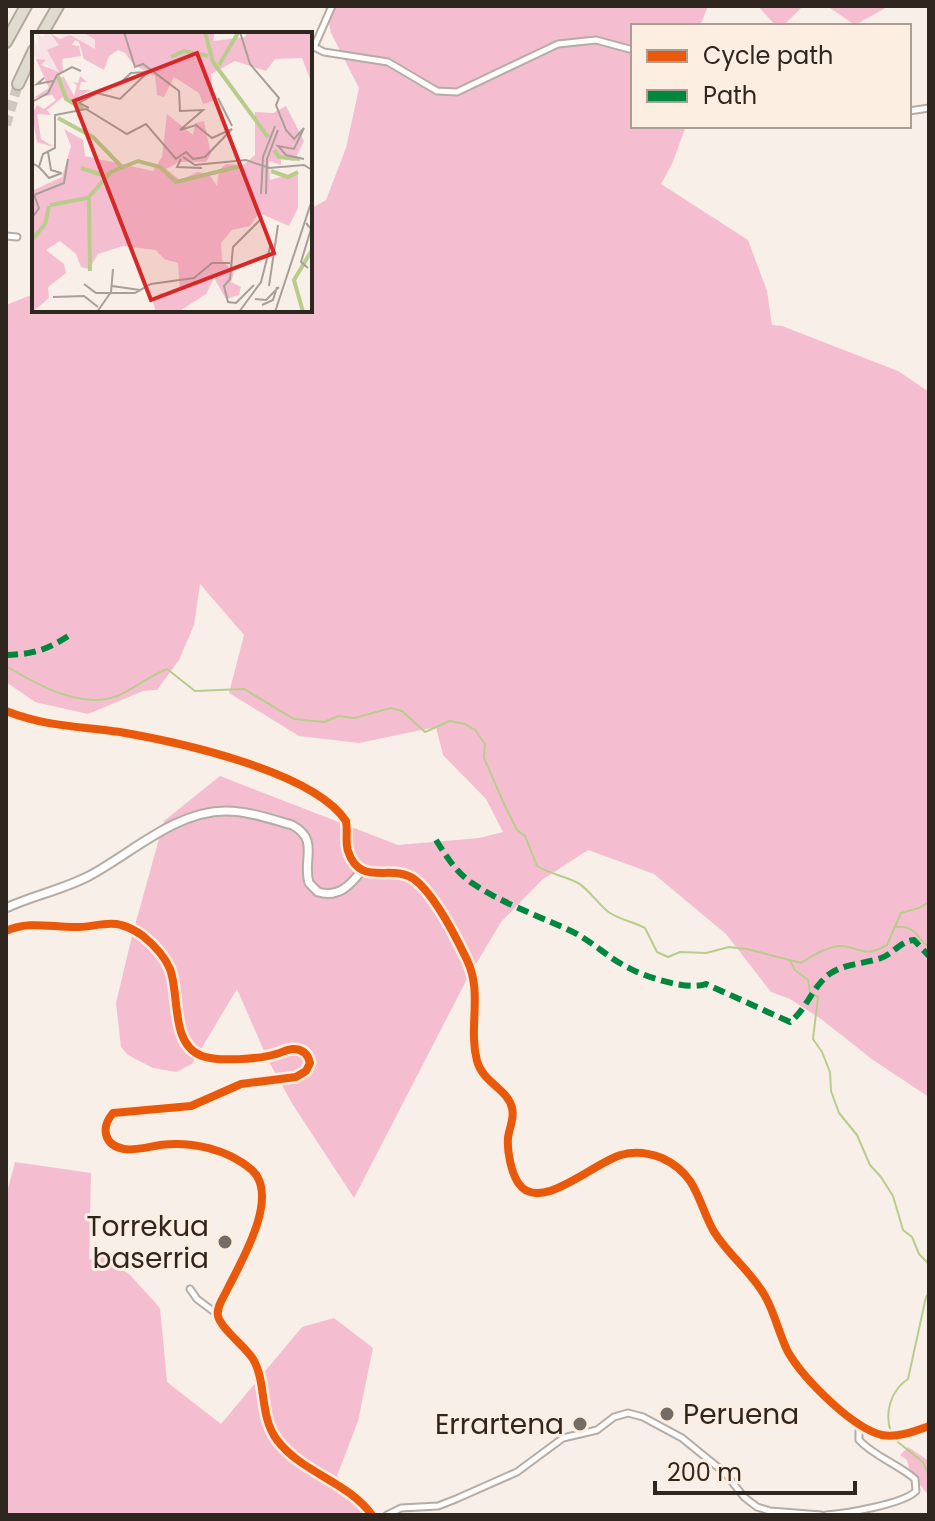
<svg xmlns="http://www.w3.org/2000/svg" width="935" height="1521" viewBox="0 0 935 1521" font-family="Poppins,sans-serif">
	<style>
		.forest { fill: #f5bed0 }
		.lines { fill: none; stroke-linecap: round; stroke-linejoin: round }
		.stream { stroke: #b8cd8c; stroke-width: 2 }
		.motorway-tunnel { stroke: #cfc7c0; stroke-width: 10; stroke-dasharray: 10 5; stroke-linecap: butt }
		.minor-casing { stroke: #b4aca5; stroke-width: 9 }
		.tertiary-casing { stroke: #b4aca5; stroke-width: 11 }
		.motorway-casing { stroke: #b2ab9d; stroke-width: 14 }
		.minor { stroke: #fefdfc; stroke-width: 5 }
		.tertiary { stroke: #fefdfc; stroke-width: 7 }
		.motorway { stroke: #dfdbd0; stroke-width: 10 }
		.quiet { stroke: #00873e; stroke-width: 6; stroke-dasharray: 12 6; stroke-linecap: butt }
		.cycleway-casing { stroke: #fdeee2; stroke-width: 13 }
		.cycleway { stroke: #e8590c; stroke-width: 8 }
		.poi-dot { fill: #756c65; stroke: #fdeee2; stroke-width: 3 }
		.labels { text-anchor: middle; dominant-baseline: central; stroke-width: 6; stroke-linejoin: round; paint-order: stroke }
		.poi-label { font-size: 28px; fill: #2f261f; stroke: #fdeee2; text-anchor: end }
		.inset-river { fill: none; stroke: #b8cd8c; stroke-width: 4 }
		.inset-road { fill: none; stroke: #a79f98; stroke-width: 2 }
		.view { fill: #d62828; fill-opacity: 0.15; stroke: #d62828; stroke-width: 4 }
		.inset-edge { fill: none; stroke: #2f261f; stroke-width: 4 }
	</style>
	<rect width="100%" height="100%" fill="#f7efe8"/>
	<path class="forest" d="M325,6H708L700,26H633V126H686L672,164L661,184L748,240L767,291L772,325L782,326L898,371L929,392V1097L873,1060L821,1019L790,999L771,992L726,934L654,874L588,850L542,880L501,922L467,979L354,1198L293,1105L268,1060L237,989L192,1064L176,1072L153,1068L128,1055L121,1047L116,1003L132,936L164,821L220,776L398,845L479,838L503,832L486,799L443,755L436,727L359,743L299,736L229,693L244,635L200,584L194,625L179,660L157,690L143,691L88,714L35,702L6,682V305L34,294V310H310V209L326,200L346,148L359,88L331,33Z
		M758,6H803L783,26H776Z
		M827,6H889L855,25Z
		M15,1162L91,1173L89,1260L102,1256L130,1275L160,1308L167,1382L221,1424L302,1327L334,1318L373,1348L358,1421L337,1476L363,1515H6V1196Z
		M908,1447L929,1461V1515V1496L910,1472L907,1460L900,1455Z"/>
	<g class="lines">
		<path class="stream" d="M6,666C36,684 81,710 117,696C134,689 149,676 167,669L195,691L244,689L294,719L324,722L338,716L354,718L391,708L402,711L425,732L450,721L465,724L475,730L485,744L484,758L505,806L517,830L525,836L537,866C550,874 565,876 578,883C589,889 600,907 610,913C621,920 634,922 645,928L657,952L668,957L680,952L706,953L729,947L747,949L801,963C811,956 830,945 843,946C865,949 863,958 887,945L901,913L919,908L929,902
			M894,927C917,925 915,937 929,947
			M790,961L795,970L808,980L810,992L818,997L813,1039L822,1052L830,1072L831,1091L839,1113L857,1135L870,1165L881,1177L893,1196L903,1230L912,1237L919,1254L929,1264
			M891,1432C884,1413 891,1390 908,1379L926,1297L929,1293
			M894,1439L923,1462L929,1476
			M6,1514L8,1515"/>
		<path class="motorway-tunnel" d="M6,125L18,84"/>
		<g class="minor-casing">
			<path id="minor" d="M332,6L314,47L324,52L388,62L437,91L457,92L558,44L596,40L633,50
				M909,111L929,108
				M6,236L17,237
				M190,1289L197,1299L217,1314
				M387,1515L401,1508L438,1506L456,1499L517,1472L563,1438L597,1430L614,1417L628,1413L643,1417L682,1438L725,1473L744,1497L757,1507L770,1511L821,1515
				M826,1515C844,1514 904,1504 916,1491L915,1479C898,1464 875,1457 859,1440V1424"/>
		</g>
		<g class="tertiary-casing">
			<path id="tertiary" d="M6,711C47,727 78,726 120,732C178,742 313,771 346,821C348,831 345,842 348,851C360,888 391,863 414,879C434,894 456,937 467,960C483,993 468,1027 477,1061C483,1083 508,1089 512,1108C515,1118 509,1128 508,1138C507,1151 511,1173 519,1184C540,1214 596,1161 621,1155C634,1151 649,1153 662,1158C673,1163 683,1171 690,1181C700,1196 704,1214 713,1230C727,1254 751,1271 765,1296C775,1314 779,1334 788,1352C803,1378 852,1428 882,1435C897,1438 915,1431 929,1426
				M6,908C32,896 61,890 87,877C130,855 174,811 226,811C248,811 271,819 292,825C320,840 302,859 309,883L318,892C338,898 350,886 362,870
				M6,931C29,920 54,928 79,927C92,927 108,921 121,925C129,927 136,931 143,936C154,945 164,955 170,969C180,996 170,1044 202,1056C218,1062 260,1059 276,1054C281,1053 287,1049 293,1049C303,1049 308,1054 310,1063L306,1071L296,1077L241,1084L191,1106L113,1113C101,1127 103,1145 124,1149C135,1151 148,1147 160,1145C191,1141 228,1149 252,1170C280,1196 242,1260 228,1288C224,1297 216,1307 218,1316C221,1329 245,1346 253,1359C267,1383 259,1416 277,1440C302,1473 347,1481 372,1515"/>
		</g>
		<g class="motorway-casing">
			<path id="motorway" d="M42,34L58,6
				M6,42L26,6
				M18,84L34,50"/>
		</g>
		<use href="#minor" class="minor"/>
		<use href="#tertiary" class="tertiary"/>
		<use href="#motorway" class="motorway"/>
		<path class="quiet" d="M6,655C37,654 48,649 73,633
			M436,840C446,856 456,872 472,883C503,904 537,915 571,931C592,941 608,958 629,968C645,977 689,991 706,984L790,1022C807,1009 813,985 831,973C847,963 864,964 881,958C893,954 901,941 914,940L929,956"/>
		<g class="cycleway-casing">
			<path id="cycleway" d="M6,711C47,727 78,726 120,732C178,742 313,771 346,821C348,831 345,842 348,851C360,888 391,863 414,879C434,894 456,937 467,960C483,993 468,1027 477,1061C483,1083 508,1089 512,1108C515,1118 509,1128 508,1138C507,1151 511,1173 519,1184C540,1214 596,1161 621,1155C634,1151 649,1153 662,1158C673,1163 683,1171 690,1181C700,1196 704,1214 713,1230C727,1254 751,1271 765,1296C775,1314 779,1334 788,1352C803,1378 852,1428 882,1435C897,1438 915,1431 929,1426
				M6,931C29,920 54,928 79,927C92,927 108,921 121,925C129,927 136,931 143,936C154,945 164,955 170,969C180,996 170,1044 202,1056C218,1062 260,1059 276,1054C281,1053 287,1049 293,1049C303,1049 308,1054 310,1063L306,1071L296,1077L241,1084L191,1106L113,1113C101,1127 103,1145 124,1149C135,1151 148,1147 160,1145C191,1141 228,1149 252,1170C280,1196 242,1260 228,1288C224,1297 216,1307 218,1316C221,1329 245,1346 253,1359C267,1383 259,1416 277,1440C302,1473 347,1481 372,1515"/>
		</g>
		<use href="#cycleway" class="cycleway"/>
	</g>
	<g class="poi-dot">
		<circle cx="225" cy="1242" r="8"/>
		<circle cx="667" cy="1414" r="8"/>
		<circle cx="580" cy="1424" r="8"/>
	</g>
	<g class="labels">
		<g class="poi-label">
			<text x="209" y="1226">Torrekua<tspan x="209" dy="32">baserria</tspan></text>
			<text x="683" y="1414" text-anchor="start">Peruena</text>
			<text x="564" y="1424">Errartena</text>
		</g>
	</g>
	<g transform="translate(32 32)">
		<rect width="280" height="280" fill="#f7efe8"/>
		<path d="M0,0L7,22L6,3L12,6V0H51L63,8L64,17L19,1L27,11L20,30L28,38L24,40L0,22Z" fill="#f7e2e5"/>
		<path d="M51,0H183L181,9L213,5L215,0H280V52L270,26L243,27L234,39L203,29L179,42L181,69L171,72L167,61L142,45L132,65L125,63L123,44L102,33L93,21L86,18L77,24L72,38L52,27L47,10L43,8L40,13L47,14L49,24L30,27L31,38L26,45H32L42,64L45,54L41,50L46,51L48,44L55,50H49L47,58H59L44,66L50,77L31,65L15,78L19,83L5,82L9,107L22,115L5,110L0,82L5,73L12,77L24,68L20,63L1,66L17,56L4,27L14,28L9,33L27,40L15,18L27,13L18,1L28,7L38,3L63,17V8ZM254,74L272,109L262,129L249,127V133L237,129L238,148L266,140V176L257,194L227,181L218,194L200,198L189,211L190,228L202,241L199,250L209,255L207,263L194,267L182,246L174,262L146,280H124L121,270L128,261L148,260L146,231L132,227L124,218L91,214L66,222L57,237L49,235L44,222L28,209L14,218L32,232L34,241L16,255L17,266L0,280V159L30,145L39,114L32,97L51,108L53,124L121,139L130,125L135,82L161,103L163,91L172,89L179,122L174,130H147L134,137L148,148L166,140L177,142L185,154L187,138L194,132L211,133L223,123V80L241,81Z" fill="#f5bed0"/>
		<path class="inset-river" d="M173,0L181,30L236,105M139,25L152,19L176,24M187,33L206,1M26,44L34,67L51,77M26,86L61,105L89,134M242,118L247,125L268,127M49,136L77,145M239,139L256,145L266,140M57,167L58,239M18,173L56,166L79,140L106,129L128,135L144,150L209,134M0,208L13,192L17,174M271,280L262,248L280,218"/>
		<path class="inset-road" d="M208,0L218,32L247,66L244,73L254,98L262,107L272,96L262,117L246,114L254,123L272,127M12,46L5,52L21,49M86,53L99,41L116,40M186,66L200,94M0,70L16,61L25,43L40,35L49,39M57,76L47,71L65,61L88,67L116,40M16,120L19,138L29,141M151,125L163,133L214,128L237,136L272,133L280,138M149,127L145,135L170,136M0,131L7,135L11,122L23,116V83L54,77L95,102L114,92L144,127L154,120L161,127L173,125L200,97L180,106L164,93L148,98L171,78L148,79L147,59L111,32L103,35L92,0M7,135L17,146L30,141M229,162L231,125L243,94M234,162L235,127L246,98M0,186L7,176L2,163L32,151L36,127M274,191L279,197L269,230L276,236M52,252L64,261H103L119,252L162,246L180,231H198M222,253L204,271L196,270L192,254L198,247L201,215L229,187M80,254L108,258M237,254L246,193M21,265L52,264L66,275M223,267L234,268L247,255M230,273L241,268L245,255M65,280L79,260L81,237M207,280L229,250L239,211M243,280L280,168"/>
		<path class="view" d="M165,21L242,221L119,268L42,69Z"/>
		<rect width="280" height="280" class="inset-edge"/>
	</g>
	<rect width="935" height="1521" fill="none" stroke="#2f261f" stroke-width="16"/>
	<rect x="631" y="24" width="280" height="104" fill="#fdeee2" stroke="#ab9e94" stroke-width="2"/>
	<rect x="647" y="50" width="40" height="12" fill="#e8590c" stroke="#ab9e94" stroke-width="2"/>
	<text x="703" y="64" font-size="24" fill="#2f261f">Cycle path</text>
	<rect x="647" y="90" width="40" height="12" fill="#00873e" stroke="#ab9e94" stroke-width="2"/>
	<text x="703" y="104" font-size="24" fill="#2f261f">Path</text>
	<path d="M655 1481v12h200v-12" fill="none" stroke="#2f261f" stroke-width="4"/>
	<text x="667" y="1481" font-size="24" fill="#2f261f" stroke="#fdeee2" stroke-width="6" paint-order="stroke">200 m</text>
</svg>
